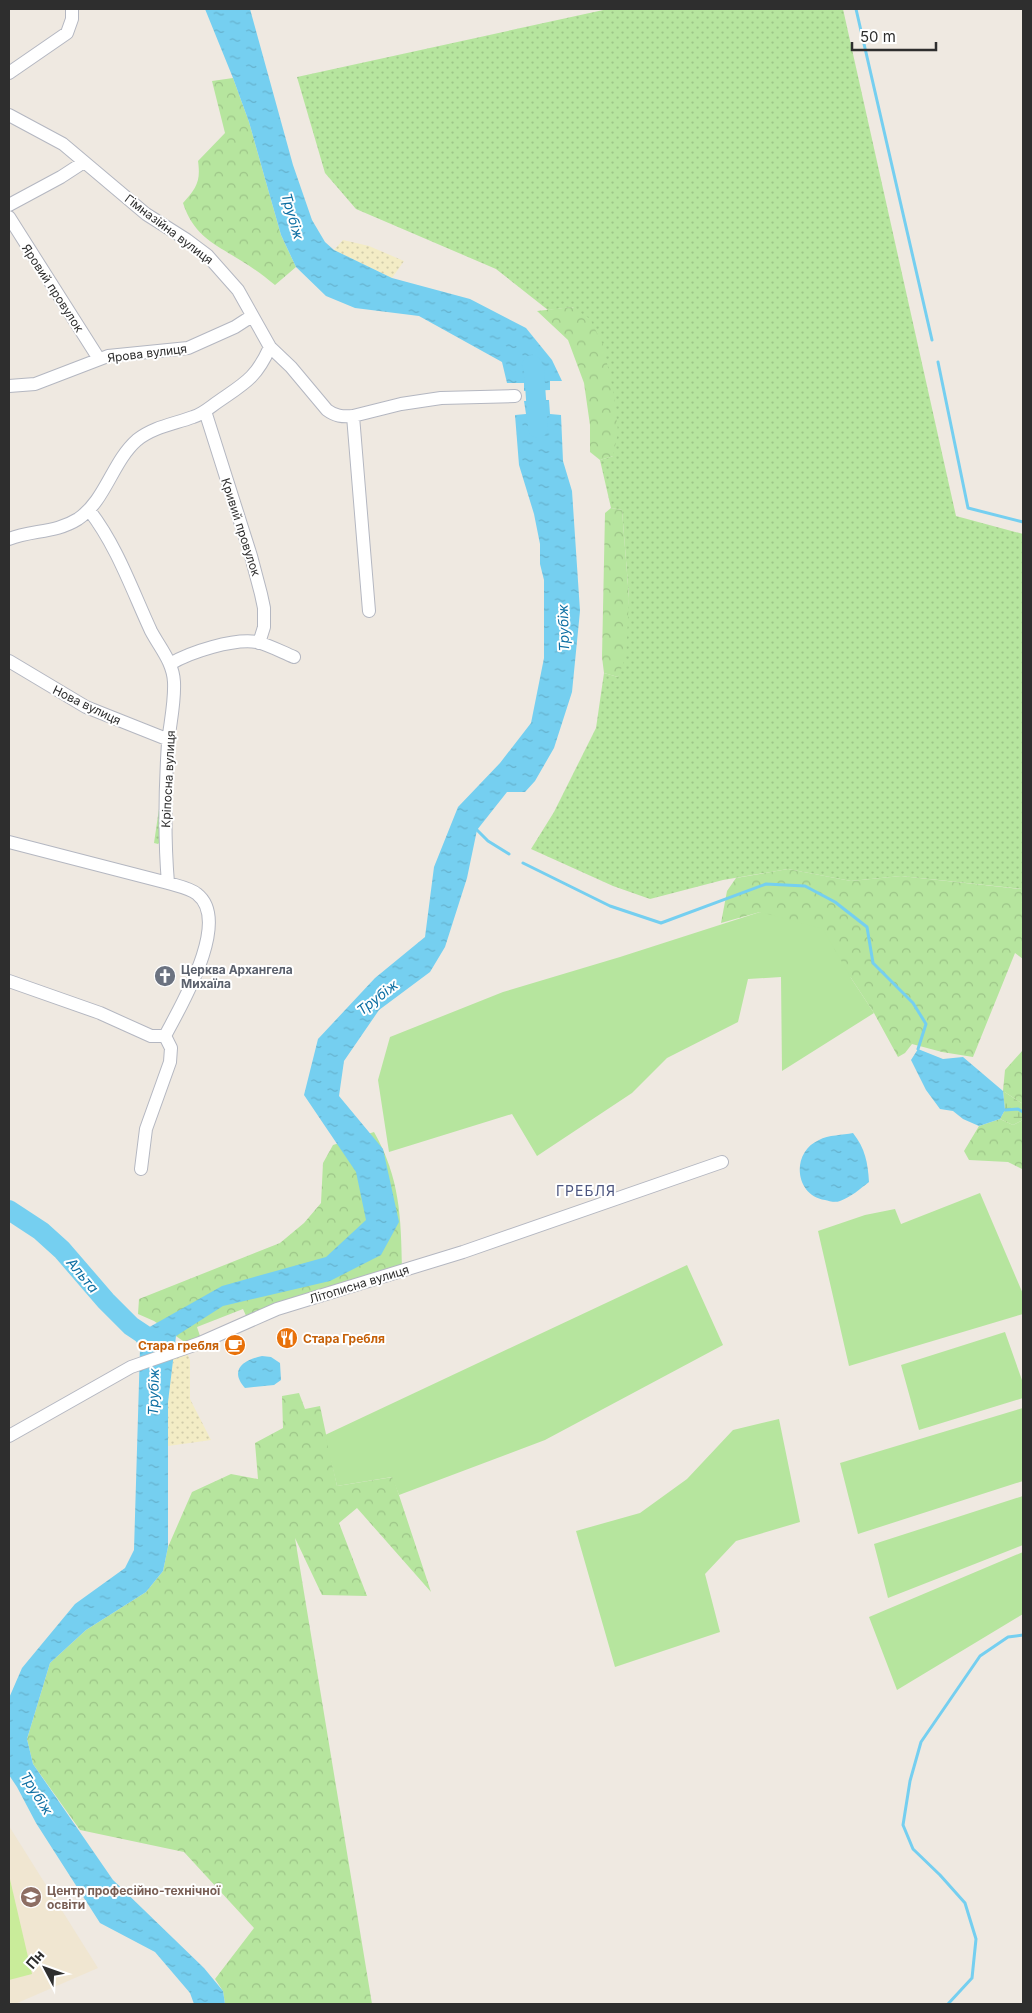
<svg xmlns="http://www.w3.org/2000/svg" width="1032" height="2013" viewBox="0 0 1032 2013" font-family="Inter,sans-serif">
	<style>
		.education { fill: #f0e6d1 }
		.grass { fill: url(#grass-dots) }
		.forest { fill: url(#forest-crowns) }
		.wetland { fill: url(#wetland-marsh) }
		.sand { fill: url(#sand-dots) }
		.garden { fill: #b6e59e }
		.pitch { fill: #c9ec9a }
		.water { fill: url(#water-ripples) }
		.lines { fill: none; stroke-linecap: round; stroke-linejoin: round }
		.stream { stroke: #75cff0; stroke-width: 3 }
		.river { stroke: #75cff0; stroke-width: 20 }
		.street-casing { stroke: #b4b7c1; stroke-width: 14 }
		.street { stroke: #fff; stroke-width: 12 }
		.labels { text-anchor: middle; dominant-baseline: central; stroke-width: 4; stroke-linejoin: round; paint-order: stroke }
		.street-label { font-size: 12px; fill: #2e2e2e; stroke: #fff }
		.worship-label { font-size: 12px; font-weight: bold; fill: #5b616d; stroke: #fff; text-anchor: start }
		.food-label { font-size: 12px; font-weight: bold; fill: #c56008; stroke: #fff; text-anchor: start }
		.education-label { font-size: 12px; font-weight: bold; fill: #785e54; stroke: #fff; text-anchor: start }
		.water-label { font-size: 14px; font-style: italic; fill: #0d6fa3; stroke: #fff }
		.neighbourhood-label { font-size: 14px; letter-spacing: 1px; fill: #4d5680; stroke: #fff }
	</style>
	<defs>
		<pattern id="grass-dots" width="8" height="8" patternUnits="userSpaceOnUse" patternTransform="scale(1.25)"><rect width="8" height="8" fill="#b6e59e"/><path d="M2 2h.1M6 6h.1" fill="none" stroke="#9dc588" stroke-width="1.8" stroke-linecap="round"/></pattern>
		<pattern id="forest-crowns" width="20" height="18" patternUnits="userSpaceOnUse" patternTransform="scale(1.25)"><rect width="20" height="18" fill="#b6e59e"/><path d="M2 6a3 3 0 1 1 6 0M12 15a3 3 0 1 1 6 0" fill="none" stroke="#9dc588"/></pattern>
		<pattern id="wetland-marsh" width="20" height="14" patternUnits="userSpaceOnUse" patternTransform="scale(1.25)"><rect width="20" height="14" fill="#b6e59e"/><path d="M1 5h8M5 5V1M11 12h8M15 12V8" fill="none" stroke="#9dc588"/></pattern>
		<pattern id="sand-dots" width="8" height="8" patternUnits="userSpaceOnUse" patternTransform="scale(1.25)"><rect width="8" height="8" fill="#f3ecc5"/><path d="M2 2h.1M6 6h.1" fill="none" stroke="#d1cbaa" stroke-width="1.8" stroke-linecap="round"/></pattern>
		<pattern id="water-ripples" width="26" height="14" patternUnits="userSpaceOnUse" patternTransform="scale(1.25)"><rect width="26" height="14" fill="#75cff0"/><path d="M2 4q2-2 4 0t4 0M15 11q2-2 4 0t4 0" fill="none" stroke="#66b2ce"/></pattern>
	</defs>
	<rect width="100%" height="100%" fill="#efe9e1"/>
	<path class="education" d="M9,1826L98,1968L15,2004H9Z"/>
	<path class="grass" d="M608,9H843L956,516L1023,534V880L1022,889L901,876L851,881L788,869L723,880L650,899L613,886L531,849L554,812L596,728L604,673L618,677L629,598L622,510L611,508L600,460L613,456L573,307L548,310L496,269L356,209L325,173L297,77Z
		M160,802L163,803L159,843L158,844L154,843Z"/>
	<path class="forest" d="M233,78L249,122L281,235L296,267L275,285C264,276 252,267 240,260C213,243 194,236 183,203C196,188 201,182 198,161L225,133L212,81Z
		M572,307L590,319L603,345L614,395L618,432L613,456L600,460L590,452V425L584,383L568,340L537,311Z
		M611,508L622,510L629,598L626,656L618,677L604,673L602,657L605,513Z
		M788,869L851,881L901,876L1021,889L1023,880V959L1015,953L973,1057L942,1052L912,1044L905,1053L898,1057L874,1013L851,978L760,912L721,923L727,891L736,878Z
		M1023,1050V1104L1003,1091L1005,1070Z
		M1000,1119L1013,1125L1023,1120V1175L1022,1169L1008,1162L969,1160L964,1151L979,1126Z
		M374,1132C400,1178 401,1217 402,1268L247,1318L243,1309L197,1327L200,1336L186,1343L154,1321L138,1314L139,1299L280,1243L304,1223L321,1203L323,1163L333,1145Z
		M299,1393L305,1409L320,1406L337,1486L393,1477L431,1592L357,1508L339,1523L367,1596L322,1595L295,1538L372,2004H225L223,1991L215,1979L254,1928L184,1852L80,1830L33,1764L27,1739L50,1663L86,1630L146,1592L163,1571L168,1547L192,1492L231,1474L258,1479L255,1443L283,1428L282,1396Z"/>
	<path class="wetland" d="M1003,1091L1023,1104V1120L1013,1125L1000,1119L1005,1110Z"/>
	<path class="sand" d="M343,240L369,246L404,261L392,278L334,250Z
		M185,1348L190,1360V1399L211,1440L168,1446V1402L173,1359Z"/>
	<path class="garden" d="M760,912L823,929L851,978L874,1013L782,1071L781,977L748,979L738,1022L667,1058L632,1093L537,1156L512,1114L389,1152L378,1080L390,1037L503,992L620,957Z
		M980,1193L1023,1294V1314L849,1366L818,1231L865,1215L895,1209L901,1224Z
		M687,1265L723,1345L545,1440L399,1495L392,1477L337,1486L325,1435Z
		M1005,1332L1023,1383V1398L919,1430L901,1365Z
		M1023,1408V1481L858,1534L840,1463Z
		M779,1419L800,1522L736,1541L705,1574L720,1632L615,1667L576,1531L640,1513L687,1479L733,1430Z
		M1023,1496V1545L888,1598L874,1544Z
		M1023,1552V1614L897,1690L869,1617Z"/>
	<path class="pitch" d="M9,1875L32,1974L9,1980Z"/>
	<path class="water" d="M205,9H250L293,165L312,220L325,242L334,250L392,278L470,299L526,328L552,360L562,381H550V390L524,391V383H507L502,362L419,316L355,308L326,296L296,267L281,235L249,122L233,78Z
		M549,400L550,414L561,415L563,461L572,491L580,611L572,692L554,748L535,781L525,792H507L477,830L467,878L445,947L430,972L379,1010L344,1061L339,1096L383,1149L399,1222L381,1255L330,1281L223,1306L176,1336L168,1402V1547L163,1571L146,1592L86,1630L50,1663L27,1739L33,1764L113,1880L204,1968L223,1991L225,2004H194L190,1993L155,1952L100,1923L36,1823L17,1787L9,1775V1698L22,1668L75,1604L125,1568L134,1550L140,1349L130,1329L136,1326L146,1329L222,1286L326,1257L366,1220L356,1172L304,1095L318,1039L375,978L425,937L434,867L458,807L500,763L531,723L544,658V580L540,564V544L534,514L519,465L515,415L526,414L524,401Z
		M918,1049L943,1059L963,1057L1003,1091L1005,1110L1000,1119L979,1126L963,1119L953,1111L940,1109L926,1090L911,1060Z
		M853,1133C865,1148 868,1163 869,1182C860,1189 851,1197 840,1201C835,1203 829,1201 825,1200C794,1195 791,1152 819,1140C828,1135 843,1135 853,1133Z
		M262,1356L271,1357L280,1363L281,1380L274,1385L245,1388C229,1370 243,1360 262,1356Z"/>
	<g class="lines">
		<path class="stream" d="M856,9L932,340
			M938,362L968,508L1023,522
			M477,830L488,841L509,854
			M523,863L610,906L661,923L766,884L805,886L835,902L867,927L873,963L913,1003L926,1024L918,1049
			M1005,1110L1018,1109L1023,1112
			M948,2004L972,1978L976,1939L965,1903L940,1875L913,1849L903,1825L910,1781L921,1742L980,1656L1008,1637L1023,1635"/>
		<path class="river" d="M532,365L534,370L538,428
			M9,1210L41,1231L62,1250L106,1301L131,1326L155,1342"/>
		<g class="street-casing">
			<path id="street" d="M9,73L67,33L72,19V9
				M9,115L63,144L146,214L187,240L207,255L238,290L270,347L291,367L327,410C335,416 342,417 353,416L401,404L441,398L515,396
				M9,205L61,177L84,162
				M9,217L99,359
				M9,386L35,384L108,356L188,348L235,327L252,316
				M205,411L251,556L261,594L264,608V627L259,643
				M353,416L369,611
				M89,510C117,546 132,590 151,631C160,648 173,662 174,682C175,703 170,723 168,743C165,790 164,836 168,883
				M9,539C32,530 56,533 78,519C106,500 112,462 137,440C153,427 174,424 193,417C203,414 210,407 219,401C245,383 256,378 270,347
				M9,661L86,707L169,740
				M170,664C190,652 234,638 257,642C269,645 282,652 294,657
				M9,842L168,883C178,886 190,888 197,894C232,921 180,1007 165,1036
				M9,981L100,1013L151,1036H165L171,1048L170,1062L146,1129L141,1169
				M9,1436L131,1367L200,1343L277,1309L463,1252L722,1162"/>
		</g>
		<use href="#street" class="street"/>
	</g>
	<defs>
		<g id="church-disc" transform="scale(1.125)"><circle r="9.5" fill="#6b7280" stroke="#fff"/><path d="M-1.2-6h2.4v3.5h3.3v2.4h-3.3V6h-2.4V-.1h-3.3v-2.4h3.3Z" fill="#fff"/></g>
		<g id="restaurant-disc" transform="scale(1.125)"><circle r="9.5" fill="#e8710a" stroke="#fff"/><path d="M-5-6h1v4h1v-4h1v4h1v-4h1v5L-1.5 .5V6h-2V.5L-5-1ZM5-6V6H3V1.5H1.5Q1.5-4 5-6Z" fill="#fff"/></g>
		<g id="cafe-disc" transform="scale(1.125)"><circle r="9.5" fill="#e8710a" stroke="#fff"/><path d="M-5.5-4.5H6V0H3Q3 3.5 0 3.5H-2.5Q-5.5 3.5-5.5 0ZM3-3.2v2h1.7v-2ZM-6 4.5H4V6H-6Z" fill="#fff"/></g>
		<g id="university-disc" transform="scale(1.125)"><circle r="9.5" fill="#8d6e63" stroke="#fff"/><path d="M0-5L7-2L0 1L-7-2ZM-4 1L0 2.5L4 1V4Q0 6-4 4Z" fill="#fff"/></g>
	</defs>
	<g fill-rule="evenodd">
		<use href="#church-disc" x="165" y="976"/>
		<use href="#restaurant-disc" x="287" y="1338"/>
		<use href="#cafe-disc" x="235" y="1345"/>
		<use href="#university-disc" x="31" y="1897"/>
	</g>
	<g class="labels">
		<g class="street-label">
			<text transform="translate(169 229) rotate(37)">Гімназійна вулиця</text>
			<text transform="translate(53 288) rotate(57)">Яровий провулок</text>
			<text transform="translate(147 353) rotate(-7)">Ярова вулиця</text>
			<text transform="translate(241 527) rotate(72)">Кривий провулок</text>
			<text transform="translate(87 705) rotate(26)">Нова вулиця</text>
			<text transform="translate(168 779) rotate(-87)">Кріпосна вулиця</text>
			<text transform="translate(359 1284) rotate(-17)">Літописна вулиця</text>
		</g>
		<g class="worship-label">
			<text x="181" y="969">Церква Архангела<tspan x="181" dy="14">Михаїла</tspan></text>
		</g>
		<g class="food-label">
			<text x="303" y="1338">Стара Гребля</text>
			<text x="219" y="1345" text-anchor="end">Стара гребля</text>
		</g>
		<g class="education-label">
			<text x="47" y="1890">Центр професійно-технічної<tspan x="47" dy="14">освіти</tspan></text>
		</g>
		<g class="water-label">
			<text transform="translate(293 216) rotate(74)">Трубіж</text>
			<text transform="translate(563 628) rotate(-92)">Трубіж</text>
			<text transform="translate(377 997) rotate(-38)">Трубіж</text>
			<text transform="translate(83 1275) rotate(50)">Альта</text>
			<text transform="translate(153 1392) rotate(-89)">Трубіж</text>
			<text transform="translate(37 1793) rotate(58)">Трубіж</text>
		</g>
		<g class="neighbourhood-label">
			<text x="586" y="1190">ГРЕБЛЯ</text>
		</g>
	</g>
	<rect width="1032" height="2013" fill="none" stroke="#2e2e2e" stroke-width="20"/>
	<g transform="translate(45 1968) rotate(311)" stroke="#ffffff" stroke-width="4" paint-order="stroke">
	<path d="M0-4L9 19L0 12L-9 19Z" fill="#2e2e2e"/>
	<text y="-8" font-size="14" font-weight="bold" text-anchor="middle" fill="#2e2e2e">Пн</text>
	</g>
	<path d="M852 42v8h84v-8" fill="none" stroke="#2e2e2e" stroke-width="2.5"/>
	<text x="860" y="42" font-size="15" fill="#2e2e2e" stroke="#ffffff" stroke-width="4" paint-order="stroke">50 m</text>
</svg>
